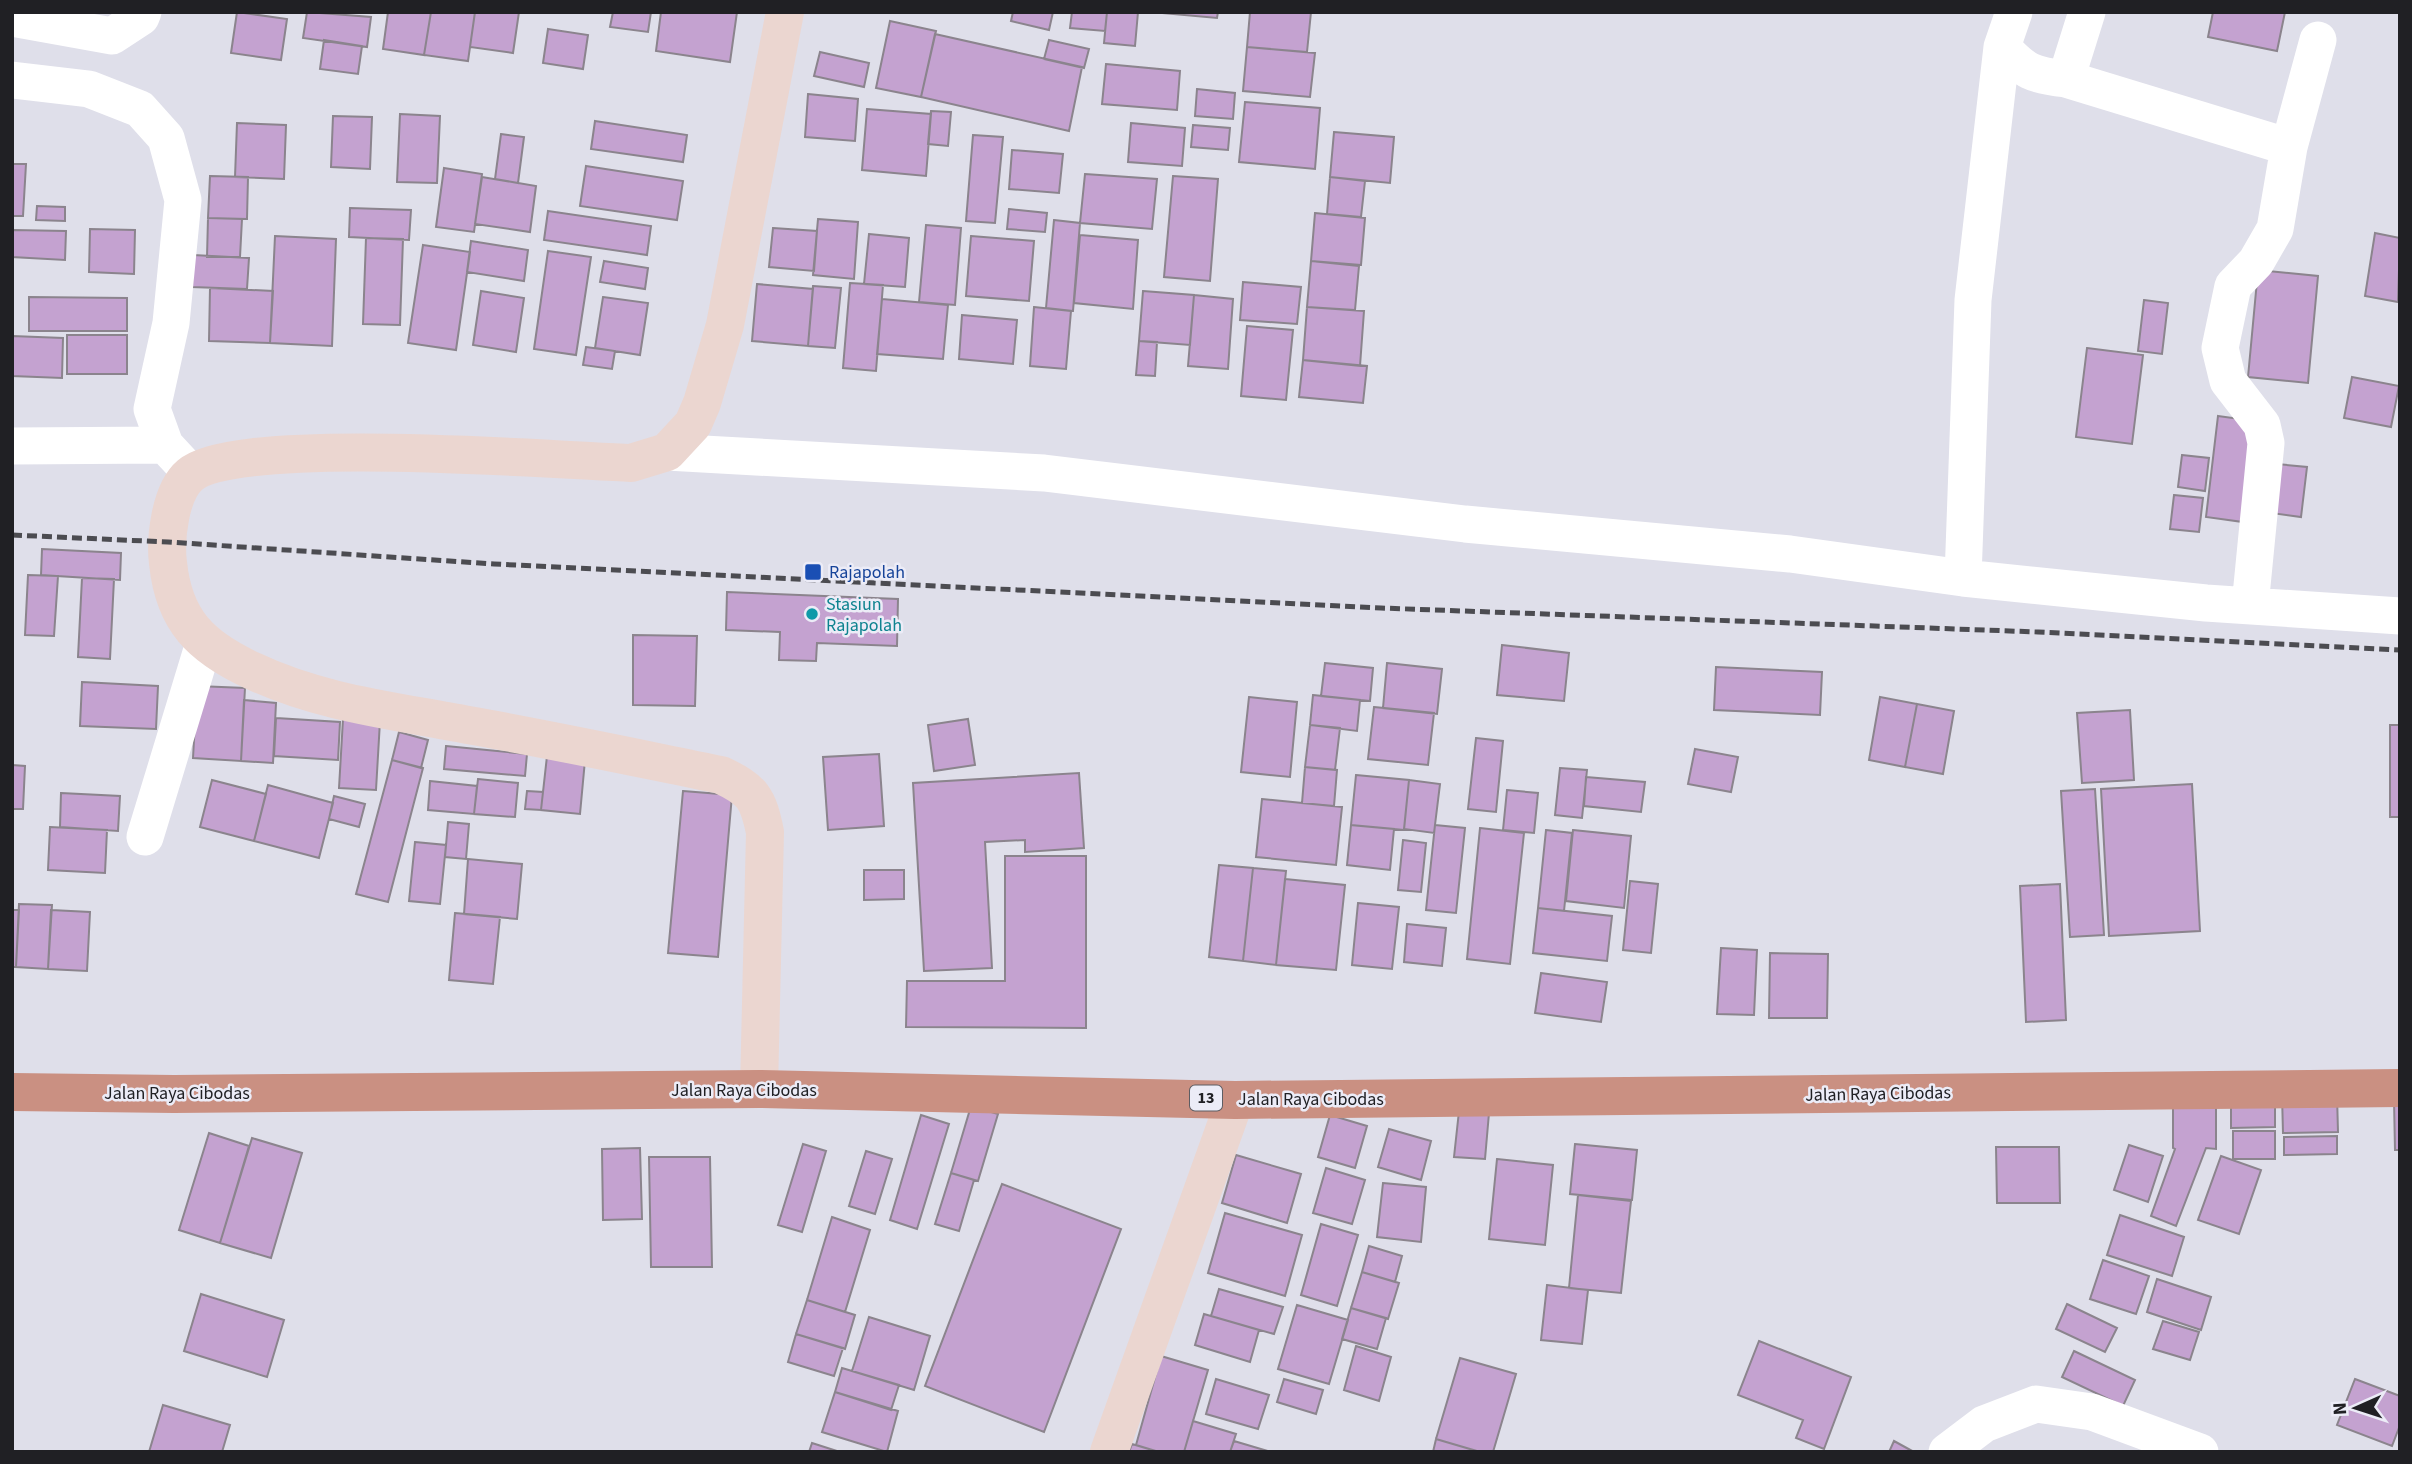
<svg xmlns="http://www.w3.org/2000/svg" width="2412" height="1464" viewBox="0 0 2412 1464" font-family="'Source Sans 3',sans-serif">
	<style>
		.building { fill: #c4a2d0; stroke: #8b848d; stroke-width: 2 }
		.lines { fill: none; stroke-linecap: round; stroke-linejoin: round }
		.minor { stroke: #fff; stroke-width: 37 }
		.secondary { stroke: #ebd6d0; stroke-width: 38 }
		.trunk { stroke: #ca9082; stroke-width: 38 }
		.rail { stroke: #4c4c51; stroke-width: 5; stroke-dasharray: 10 5; stroke-linecap: butt }
		.transit-dot { fill: #1a4fb4; stroke: #ececf7; stroke-width: 2.5 }
		.culture-dot { fill: #0f9aa8; stroke: #ececf7; stroke-width: 2.5 }
		.labels { text-anchor: middle; dominant-baseline: central; stroke-width: 5; stroke-linejoin: round; paint-order: stroke }
		.shield { fill: #ececf7; stroke: #5d5d63; stroke-width: 2 }
		.shield-label { font-size: 16px; font-weight: bold; fill: #202024 }
		.transit-label { font-size: 18px; fill: #164399; stroke: #ececf7; text-anchor: start }
		.culture-label { font-size: 18px; fill: #0d838f; stroke: #ececf7; text-anchor: start }
		.street-label { font-size: 18px; fill: #202024; stroke: #ececf7 }
	</style>
	<rect width="100%" height="100%" fill="#dfdfea"/>
	<path class="building" d="M237,12L287,19L281,60L231,53Z
		M307,12L371,17L367,47L303,38Z
		M388,12H431L424,55L383,49Z
		M431,12H475L468,61L424,55Z
		M475,12H519L513,53L470,47Z
		M613,12H651L648,32L610,27Z
		M661,12H737L730,62L656,51Z
		M1013,12H1053L1049,30L1011,21Z
		M1072,12H1107L1105,31L1070,28Z
		M1107,12H1138L1135,46L1104,43Z
		M1151,12H1218L1217,18Z
		M1250,12H1311L1307,52L1247,47Z
		M2213,12H2285L2277,51L2208,37Z
		M890,21L936,31L921,97L876,88Z
		M548,29L588,35L583,69L543,63Z
		M935,34L1082,67L1069,131L921,97Z
		M324,40L362,46L358,74L320,69Z
		M1049,40L1089,49L1084,68L1044,59Z
		M1247,47L1315,53L1310,97L1243,91Z
		M820,52L869,63L864,87L814,76Z
		M1106,64L1180,71L1177,110L1102,104Z
		M1197,89L1235,93L1233,119L1195,116Z
		M808,94L858,99L855,141L805,137Z
		M1245,102L1320,108L1315,169L1239,162Z
		M867,109L931,114L926,176L862,170Z
		M931,111L951,112L948,146L928,144Z
		M400,114L440,116L437,183L397,182Z
		M333,116L372,117L370,169L331,167Z
		M595,121L687,135L683,162L591,149Z
		M237,123L286,125L284,179L235,177Z
		M1131,123L1185,128L1182,166L1128,162Z
		M1193,125L1230,128L1228,150L1191,147Z
		M1334,132L1394,137L1390,183L1330,177Z
		M501,134L524,137L518,183L495,179Z
		M973,135L1003,137L995,223L966,221Z
		M1012,150L1063,154L1059,193L1009,189Z
		M12,164H26L23,216H12Z
		M586,166L683,181L677,220L580,206Z
		M444,168L482,174L474,232L436,227Z
		M1085,174L1157,179L1152,229L1080,223Z
		M210,176L248,177L247,219L208,218Z
		M1173,176L1218,179L1210,281L1164,277Z
		M482,177L536,186L530,232L475,224Z
		M1330,177L1365,181L1361,217L1327,214Z
		M37,206L65,207V221L36,220Z
		M350,208L411,210L409,240L349,237Z
		M1009,209L1047,213L1045,232L1007,229Z
		M548,211L651,226L647,255L544,240Z
		M1315,213L1365,218L1361,265L1311,261Z
		M208,218L242,219L240,257H207Z
		M818,219L858,222L854,279L813,275Z
		M1054,220L1080,223L1073,311L1046,308Z
		M926,225L961,228L955,305L919,302Z
		M773,228L817,231L814,271L769,267Z
		M90,229L135,230L134,274L89,272Z
		M13,230L66,231L65,260L12,257Z
		M2375,233L2400,238L2398,302L2365,296Z
		M869,234L909,238L905,287L864,284Z
		M1080,235L1138,240L1133,309L1074,303Z
		M275,236L336,239L332,346L270,343Z
		M971,236L1034,241L1029,301L966,296Z
		M366,238L403,239L400,325L363,324Z
		M471,241L528,250L524,281L467,272Z
		M423,245L470,252L456,350L408,343Z
		M548,251L591,257L576,355L534,349Z
		M193,255L249,258L247,289L192,287Z
		M604,261L648,268L645,289L600,282Z
		M1311,261L1359,266L1355,310L1307,307Z
		M2258,270L2318,276L2308,383L2248,377Z
		M1243,282L1301,287L1297,324L1240,320Z
		M850,283L883,285L876,371L843,368Z
		M757,284L813,289L808,346L752,341Z
		M813,286L841,288L835,348L808,346Z
		M210,288L273,291L270,343L209,341Z
		M481,291L524,298L516,352L473,345Z
		M1143,291L1194,295L1190,345L1139,341Z
		M1194,295L1233,299L1228,369L1188,366Z
		M29,297L127,298V331H29Z
		M603,297L648,303L640,355L595,348Z
		M882,299L948,305L943,359L877,354Z
		M2144,300L2168,303L2162,354L2138,351Z
		M1034,307L1071,311L1066,369L1030,366Z
		M1307,307L1364,311L1360,366L1303,360Z
		M962,315L1017,320L1013,364L959,359Z
		M1247,326L1293,330L1286,400L1241,396Z
		M67,335H127V374H67Z
		M12,336L63,338L62,378L12,376Z
		M1139,341L1157,342L1155,376L1136,375Z
		M586,347L615,351L612,369L583,365Z
		M2087,348L2143,355L2132,444L2076,437Z
		M1303,360L1367,366L1363,403L1299,397Z
		M2352,377L2399,386L2391,427L2344,418Z
		M2218,416L2255,421L2243,522L2206,517Z
		M2182,455L2209,458L2205,491L2178,487Z
		M2277,464L2307,467L2301,517L2271,513Z
		M2174,495L2203,498L2199,532L2170,529Z
		M42,549L121,553L120,580L41,575Z
		M28,575L58,576L54,636L25,635Z
		M82,578L114,579L110,659L78,657Z
		M727,592L898,599L897,646L817,643L816,661L779,660L780,632L726,630Z
		M633,635L697,636L695,706L633,705Z
		M1502,645L1569,653L1564,701L1497,695Z
		M1325,663L1373,668L1370,701L1321,696Z
		M1387,663L1442,669L1437,714L1383,708Z
		M1716,667L1822,672L1820,715L1714,710Z
		M82,682L158,686L156,729L80,726Z
		M197,686L245,688L241,761L193,758Z
		M1313,695L1360,700L1357,731L1310,725Z
		M1249,697L1297,702L1290,777L1241,772Z
		M1880,697L1917,704L1905,767L1869,760Z
		M244,700L276,703L273,763L241,761Z
		M1917,704L1954,711L1943,774L1905,767Z
		M1374,707L1434,713L1428,765L1368,759Z
		M2130,710L2134,780L2082,783L2077,713Z
		M276,718L340,722L338,760L274,756Z
		M343,719L380,721L376,790L339,788Z
		M968,719L975,765L934,771L928,725Z
		M1310,725L1340,728L1335,770L1305,767Z
		M2390,725H2400V817H2390Z
		M399,732L428,740L421,768L392,760Z
		M1476,738L1503,741L1496,812L1468,809Z
		M446,746L527,754L525,776L444,769Z
		M1695,749L1738,757L1731,792L1688,784Z
		M879,754L884,826L828,830L823,757Z
		M547,756L585,760L580,814L541,810Z
		M392,760L423,768L388,902L356,894Z
		M12,765L25,766L23,809H12Z
		M1305,767L1337,770L1334,806L1302,803Z
		M1560,768L1587,770L1582,818L1555,815Z
		M1079,773L1084,848L1025,852V840L985,842L992,968L924,971L913,783Z
		M1356,775L1409,780L1404,830L1351,825Z
		M1586,777L1645,782L1641,812L1584,806Z
		M478,779L518,783L515,817L474,814Z
		M212,780L266,794L254,841L200,827Z
		M1409,780L1440,784L1434,833L1404,829Z
		M430,781L477,786L474,814L428,810Z
		M2192,784L2200,931L2109,936L2101,789Z
		M268,785L333,803L319,858L254,841Z
		M2095,789L2104,935L2070,937L2061,791Z
		M1507,790L1538,793L1534,833L1503,830Z
		M527,791L543,792L541,810L525,809Z
		M683,791L732,795L718,957L668,953Z
		M61,793L120,796L118,831L60,827Z
		M334,796L365,804L359,827L329,819Z
		M1262,799L1342,807L1336,865L1256,857Z
		M448,822L469,824L466,859L445,857Z
		M1351,825L1394,829L1390,870L1347,865Z
		M1435,825L1465,828L1456,913L1426,910Z
		M50,827L107,830L105,873L48,870Z
		M1480,828L1524,833L1510,964L1467,959Z
		M1546,830L1572,833L1564,911L1538,908Z
		M1573,830L1631,836L1624,908L1566,901Z
		M1403,840L1426,843L1421,892L1398,890Z
		M415,842L446,845L440,904L409,901Z
		M1005,856H1086V1028L906,1027L907,981H1005Z
		M468,859L522,864L517,919L464,914Z
		M1219,865L1253,868L1243,961L1209,957Z
		M1253,868L1286,871L1276,965L1243,961Z
		M864,870H904V899L864,900Z
		M1285,879L1345,885L1336,970L1276,965Z
		M1630,881L1658,884L1651,953L1623,950Z
		M2060,884L2066,1020L2026,1022L2020,886Z
		M1358,903L1399,907L1392,969L1352,965Z
		M19,904L52,905L48,969L16,967Z
		M1538,908L1612,916L1607,961L1533,953Z
		M12,910H19L16,967H12Z
		M51,910L90,912L87,971L48,969Z
		M455,913L500,917L493,984L449,980Z
		M1407,924L1446,928L1442,966L1404,962Z
		M1721,948L1757,950L1754,1015L1717,1014Z
		M1770,953L1828,954L1827,1018H1769Z
		M1541,973L1607,982L1601,1022L1535,1013Z
		M2173,1095L2216,1096V1149L2206,1148L2176,1226L2151,1216L2175,1149L2173,1148Z
		M2275,1095V1127L2231,1128V1096Z
		M2282,1095H2337L2338,1132L2283,1133Z
		M2394,1100H2400V1150H2395Z
		M971,1106L998,1114L978,1181L951,1173Z
		M1459,1111L1489,1113L1485,1159L1454,1157Z
		M921,1115L949,1124L917,1229L890,1220Z
		M1330,1115L1367,1126L1355,1168L1318,1157Z
		M1389,1129L1431,1141L1421,1180L1378,1167Z
		M2233,1131H2275V1159H2233Z
		M209,1133L249,1146L220,1243L179,1230Z
		M2337,1136V1154L2284,1155V1137Z
		M252,1138L302,1153L271,1258L220,1243Z
		M803,1144L826,1151L802,1232L778,1225Z
		M1575,1144L1637,1150L1632,1200L1570,1194Z
		M2129,1145L2163,1156L2148,1202L2114,1190Z
		M1996,1147H2059L2060,1203H1997Z
		M640,1148L642,1219L603,1220L602,1149Z
		M866,1151L892,1159L875,1214L849,1206Z
		M1236,1155L1301,1174L1287,1223L1222,1203Z
		M2221,1156L2261,1170L2239,1234L2198,1220Z
		M649,1157H710L712,1267H651Z
		M1497,1159L1553,1165L1545,1245L1489,1239Z
		M1326,1168L1365,1180L1352,1224L1313,1213Z
		M951,1173L974,1180L959,1231L935,1224Z
		M1383,1183L1426,1187L1421,1242L1377,1237Z
		M1002,1184L1121,1229L1044,1432L925,1386Z
		M1578,1195L1631,1201L1621,1293L1569,1288Z
		M1225,1213L1302,1235L1285,1296L1208,1273Z
		M2120,1215L2184,1237L2172,1276L2107,1255Z
		M832,1217L870,1230L845,1312L807,1300Z
		M1321,1224L1358,1235L1337,1306L1301,1295Z
		M1369,1246L1402,1256L1395,1282L1362,1272Z
		M2103,1260L2149,1276L2136,1314L2090,1299Z
		M1362,1272L1399,1283L1388,1319L1351,1308Z
		M2157,1279L2211,1297L2201,1330L2147,1312Z
		M1547,1285L1588,1290L1582,1344L1541,1340Z
		M1219,1289L1283,1307L1274,1334L1211,1316Z
		M201,1294L284,1320L267,1377L184,1351Z
		M807,1300L855,1315L845,1349L796,1334Z
		M2067,1304L2117,1328L2105,1352L2056,1329Z
		M1297,1305L1348,1320L1329,1384L1278,1369Z
		M1351,1308L1386,1318L1377,1349L1342,1339Z
		M1204,1314L1259,1330L1250,1362L1195,1345Z
		M869,1317L930,1336L914,1390L852,1371Z
		M2163,1321L2199,1332L2190,1360L2153,1349Z
		M796,1334L843,1348L834,1376L788,1362Z
		M1759,1341L1851,1377L1824,1449L1796,1438L1803,1420L1738,1395Z
		M1356,1346L1391,1357L1379,1401L1344,1390Z
		M2074,1351L2135,1380L2123,1406L2062,1377Z
		M1161,1356L1208,1370L1184,1452H1159L1136,1445Z
		M1460,1358L1516,1374L1493,1452H1480L1436,1439Z
		M842,1368L899,1385L891,1410L835,1392Z
		M1216,1379L1269,1395L1258,1429L1206,1414Z
		M1284,1379L1323,1390L1316,1414L1277,1402Z
		M2355,1379L2400,1396V1425L2392,1446L2337,1425Z
		M835,1392L898,1411L887,1452L822,1432Z
		M163,1405L230,1425L222,1452H149Z
		M1193,1421L1236,1434L1230,1452H1184Z
		M1436,1439L1477,1451V1452H1433Z
		M1234,1441L1271,1452H1230Z
		M1894,1441L1914,1452H1889Z
		M812,1443L840,1452H809Z
		M1132,1444L1159,1452H1129Z"/>
	<g class="lines">
		<path class="minor" d="M12,18L112,36L141,17L143,12
			M2002,47C2025,72 2032,75 2066,79L2087,12
			M2066,79L2289,147
			M12,80L89,89L140,109L166,138L183,200L171,323L152,409L165,445L191,473
			M12,446L165,445
			M667,452L1044,473L1465,524L1790,554L1963,578L2206,603L2400,616
			M1963,578L1973,300L2002,47L2014,12
			M2250,606L2266,443L2262,425L2228,381L2220,348L2233,286L2256,262L2275,229L2289,147L2318,40
			M145,837L204,643
			M1947,1452L1984,1424L2036,1404L2092,1412L2200,1452"/>
		<path class="secondary" d="M759,1089L765,832C758,798 753,790 721,775C637,758 553,740 468,725C396,711 320,703 253,671C201,647 174,621 168,563C165,539 170,492 190,475C236,435 556,460 631,463L667,452L693,424L702,403L725,325L785,12
			M1109,1452L1235,1100"/>
		<path class="trunk" d="M12,1092L174,1094L759,1089L1235,1100L2400,1088"/>
		<path class="rail" d="M12,535L168,542L494,564L1381,608L2038,632L2400,650"/>
	</g>
	<rect class="transit-dot" x="804" y="563" width="18" height="18" rx="3.5"/>
	<circle class="culture-dot" cx="812" cy="614" r="7"/>
	<g class="labels">
		<rect class="shield" x="1190" y="1085.5" width="32" height="25" rx="5"/>
		<g class="shield-label">
			<text x="1206" y="1098">13</text>
		</g>
		<g class="transit-label">
			<text x="829" y="572">Rajapolah</text>
		</g>
		<g class="culture-label">
			<text x="826" y="604">Stasiun<tspan x="826" dy="21">Rajapolah</tspan></text>
		</g>
		<g class="street-label">
			<text x="744" y="1090">Jalan Raya Cibodas</text>
			<text x="177" y="1093">Jalan Raya Cibodas</text>
			<text transform="translate(1878 1094) rotate(-1)">Jalan Raya Cibodas</text>
			<text x="1311" y="1099">Jalan Raya Cibodas</text>
		</g>
	</g>
	<rect width="2412" height="1464" fill="none" stroke="#202024" stroke-width="28"/>
	<g transform="translate(2356 1408) rotate(267)" stroke="#ececf7" stroke-width="5" paint-order="stroke">
	<path d="M0-5L12 26L0 18L-12 26Z" fill="#202024"/>
	<text y="-10" font-size="19" font-weight="bold" text-anchor="middle" fill="#202024">N</text>
	</g>
</svg>
